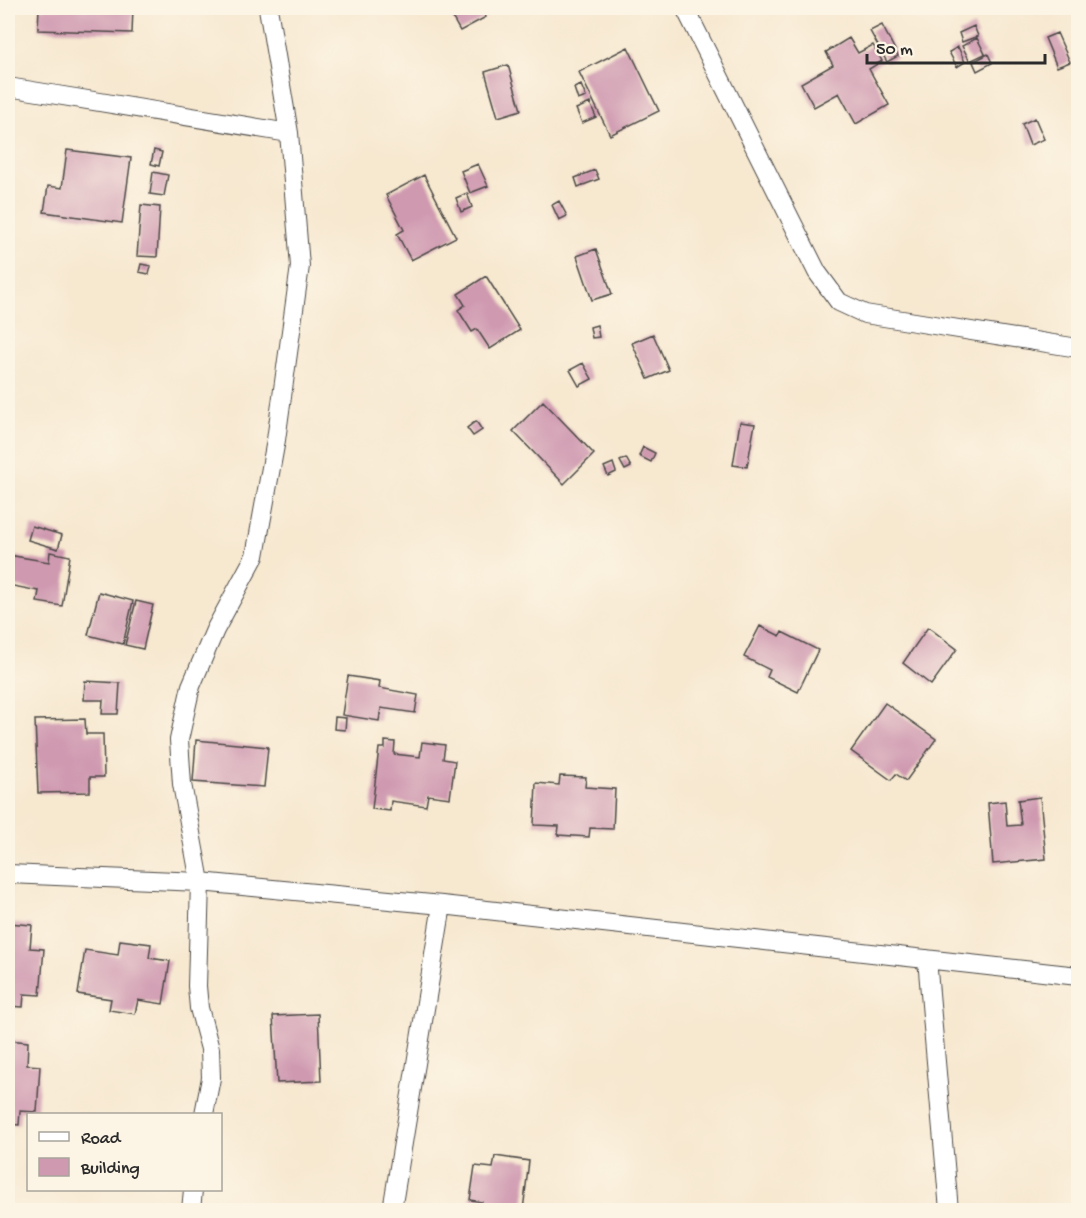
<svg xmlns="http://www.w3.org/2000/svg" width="1086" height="1218" viewBox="0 0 1086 1218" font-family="'Gochi Hand',sans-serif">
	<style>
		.building { fill: #cf99b0 }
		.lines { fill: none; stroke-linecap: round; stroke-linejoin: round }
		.street-casing { stroke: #4a4744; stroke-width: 20 }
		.street { stroke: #fff; stroke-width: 18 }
	</style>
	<rect width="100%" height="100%" fill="#fcf5e5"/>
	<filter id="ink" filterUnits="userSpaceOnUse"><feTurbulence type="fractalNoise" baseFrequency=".0167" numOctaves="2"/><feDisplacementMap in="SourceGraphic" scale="12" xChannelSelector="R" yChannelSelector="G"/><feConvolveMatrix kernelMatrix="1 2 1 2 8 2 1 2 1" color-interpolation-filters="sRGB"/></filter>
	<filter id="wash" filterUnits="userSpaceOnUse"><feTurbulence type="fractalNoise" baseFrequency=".008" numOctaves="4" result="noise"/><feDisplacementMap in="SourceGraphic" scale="24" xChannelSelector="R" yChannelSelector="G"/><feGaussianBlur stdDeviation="1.35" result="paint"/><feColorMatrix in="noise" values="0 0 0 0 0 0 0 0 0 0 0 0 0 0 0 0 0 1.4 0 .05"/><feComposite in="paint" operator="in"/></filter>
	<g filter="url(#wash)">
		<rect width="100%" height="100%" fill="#f7e8d0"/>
		<g id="blocks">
			<path class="building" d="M39,8H133L132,33L38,30Z
				M447,8H480L486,17L460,31Z
				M882,25L898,56L887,62L870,31Z
				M974,26L978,36L962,42L959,33Z
				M1057,33L1070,62L1057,67L1045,38Z
				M849,38L858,53L873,45L882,61L869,69L889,105L856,124L839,93L814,107L801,83L833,65L826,52Z
				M977,38L985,54L970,61L962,46Z
				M628,47L659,111L610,135L579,72Z
				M958,47L965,62L957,67L949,52Z
				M988,54L992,63L977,71L973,62Z
				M508,65L521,110L498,117L485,72Z
				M581,85L586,97L578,100L574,88Z
				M590,103L596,117L582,123L576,109Z
				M1035,118L1044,139L1030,145L1022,124Z
				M67,150L131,158L122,223L44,212L48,186L62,188Z
				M154,150L162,152L159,166L151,164Z
				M478,164L488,186L470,193L461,171Z
				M595,170L599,179L578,187L575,178Z
				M153,172L168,175L164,196L150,194Z
				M424,175L456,237L411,260L397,234L404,230L386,195Z
				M467,193L472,207L461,212L456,198Z
				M559,201L567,216L559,220L552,205Z
				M141,205L160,207L157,257L137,256Z
				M596,249L612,294L592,300L577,256Z
				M141,264L151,266L149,274L139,272Z
				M486,276L520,330L490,349L477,329L472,332L458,310L465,305L458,294Z
				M597,325L599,337L592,338L590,327Z
				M653,334L669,370L648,379L632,343Z
				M583,363L592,379L579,386L570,370Z
				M543,401L594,454L564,484L513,431Z
				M476,421L482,430L473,436L467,428Z
				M740,422L755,424L747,467L733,465Z
				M643,447L655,453L651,462L639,456Z
				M626,458L631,467L625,470L620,461Z
				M613,463L616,472L608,476L604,467Z
				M32,526L62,535L58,549L28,540Z
				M50,552L70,556L62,606L37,602L39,591L8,585V555L49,562Z
				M99,592L133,601L123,644L88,635Z
				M136,601L153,605L143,649L125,645Z
				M760,626L780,636L782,632L818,650L798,692L767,677L770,670L744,657Z
				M928,627L957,649L931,685L903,663Z
				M348,676L380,681L379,688L418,695L415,713L381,708L379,721L342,715Z
				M85,681L120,683L118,714H102L103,700H84Z
				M885,703L936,739L906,781L896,774L891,780L851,751Z
				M335,717L346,718L345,730L334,729Z
				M85,719L86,734H103L104,777H90V792L38,793L35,720Z
				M196,740L268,747L264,787L193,782Z
				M385,741L395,742L394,754L420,757L422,742L445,745L443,759L455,761L450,798L428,795L426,806L391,801L390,811L372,809L379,748H385Z
				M560,776L586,777L585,787L615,789L613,829L590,828L589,837L558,835L559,826L534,825L536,783L559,785Z
				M1040,797L1046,859L993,864L988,803L1005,801L1007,826L1021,825L1018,800Z
				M8,923L32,925L30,948L44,949L40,995L24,994L23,1007L8,1006Z
				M120,940L151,944L149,958L170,961L163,1004L138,1000L135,1014L109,1010L111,999L78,994L85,950L118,955Z
				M318,1014L321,1081L277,1083L273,1016Z
				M8,1040L28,1042L27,1065L40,1066L37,1112L20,1111L19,1125L8,1124Z
				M495,1156L529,1161L523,1210H481L482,1202L470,1200L475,1166L493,1168Z"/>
		</g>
	</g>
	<g filter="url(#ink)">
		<use href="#blocks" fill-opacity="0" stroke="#4a4744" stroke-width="1.5"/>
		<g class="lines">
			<g class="street-casing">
				<path id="street" d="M685,8L817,272L839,302L865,314L1078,348
					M8,87L289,133
					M8,874L200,882L442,905L1078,976
					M927,959L949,1210
					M204,1114L211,1078L210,1049L199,1008L197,986L200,882L182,784L179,740L191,686L215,630L255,556L276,440L300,266L289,133L268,8
					M191,1210L193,1190
					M392,1210L442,905"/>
			</g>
			<use href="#street" class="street"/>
		</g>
	</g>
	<rect width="1086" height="1218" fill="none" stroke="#fcf5e5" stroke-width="30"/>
	<rect x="27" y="1113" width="195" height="78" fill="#fcf5e5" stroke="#a8a49b" stroke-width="1.5"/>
	<rect x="39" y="1132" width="30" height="9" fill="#ffffff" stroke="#a8a49b" stroke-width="1.5"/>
	<text x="81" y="1143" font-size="18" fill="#2b2b2b">Road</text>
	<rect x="39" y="1158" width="30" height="18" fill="#cf99b0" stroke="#a8a49b" stroke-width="1.5"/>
	<text x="81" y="1173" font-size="18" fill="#2b2b2b">Building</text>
	<path d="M867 54v9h178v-9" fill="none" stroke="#2b2b2b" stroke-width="3"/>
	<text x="876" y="54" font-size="18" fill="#2b2b2b" stroke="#fcf5e5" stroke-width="4.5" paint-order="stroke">50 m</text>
</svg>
